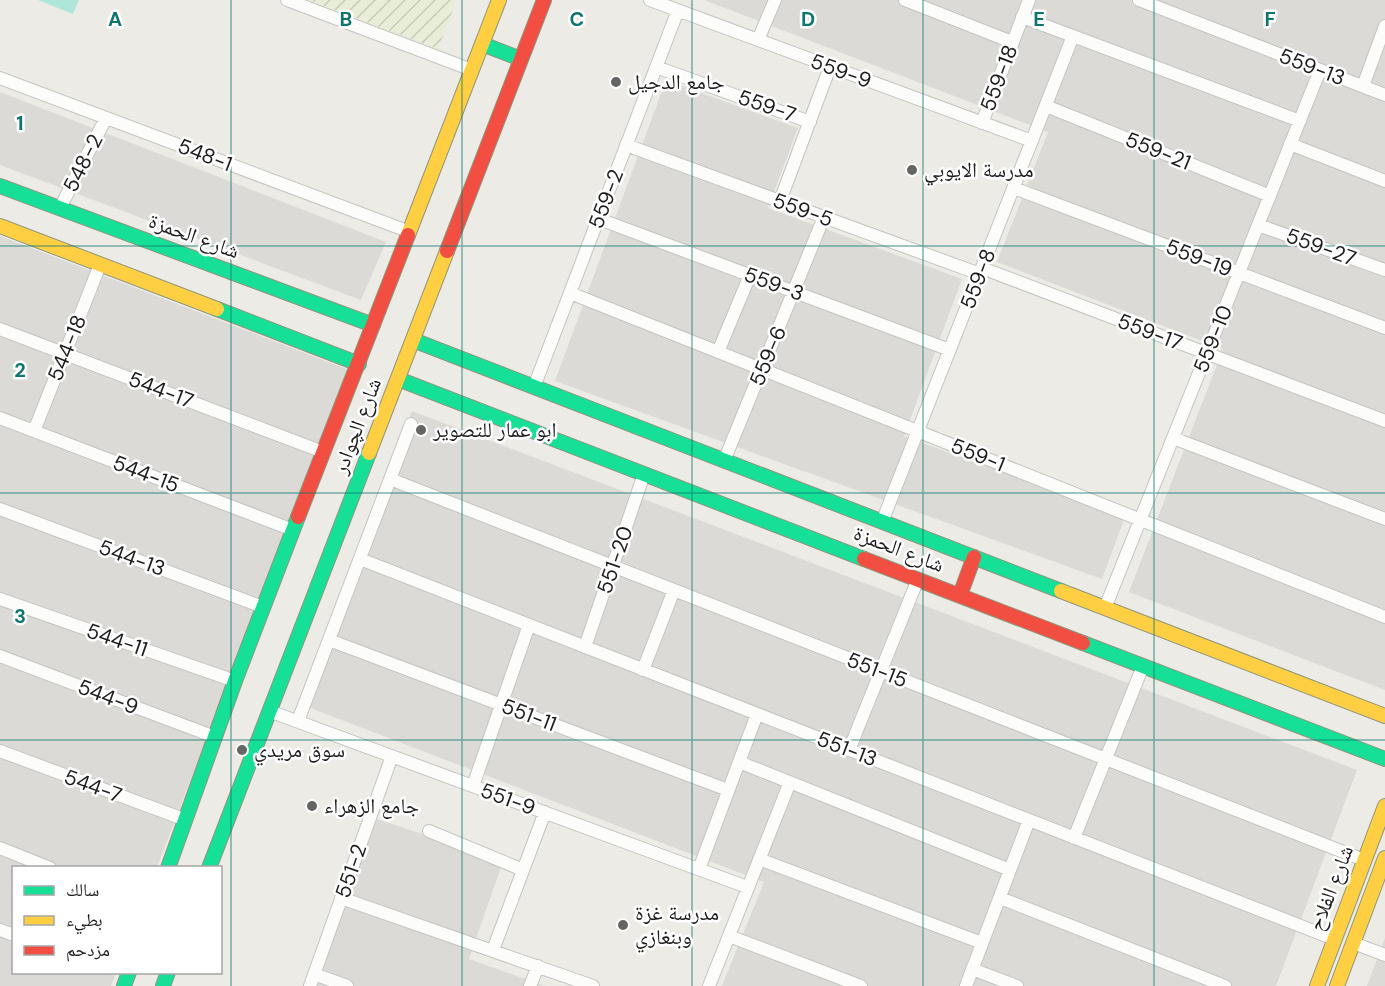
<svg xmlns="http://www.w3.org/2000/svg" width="1385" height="986" viewBox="0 0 1385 986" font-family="'DM Sans','Noto Naskh Arabic',sans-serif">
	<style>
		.residential { fill: #dbdad7 }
		.farmland { fill: url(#farmland-furrows) }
		.pitch { fill: #aee7d9 }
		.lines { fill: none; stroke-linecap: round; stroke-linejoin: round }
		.street-casing { stroke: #c4c4c1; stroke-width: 14 }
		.fast-casing { stroke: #90967c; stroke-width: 16 }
		.slow-casing { stroke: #90967c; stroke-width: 16 }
		.jam-casing { stroke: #90967c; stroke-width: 16 }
		.street { stroke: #fcfcfb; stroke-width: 12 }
		.fast { stroke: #16e098; stroke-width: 14 }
		.slow { stroke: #ffcf43; stroke-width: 14 }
		.jam { stroke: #f24e42; stroke-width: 14 }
		.grid { fill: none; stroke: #0f766e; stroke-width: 1.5; stroke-opacity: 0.55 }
		.poi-dot { fill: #656563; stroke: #fff; stroke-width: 2 }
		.labels { text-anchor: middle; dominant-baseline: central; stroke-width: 5; stroke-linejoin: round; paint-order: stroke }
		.street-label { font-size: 21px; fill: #1d1d1d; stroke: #fff }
		.poi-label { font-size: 21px; fill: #1d1d1d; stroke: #fff; text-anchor: start }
		.grid-label { font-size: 20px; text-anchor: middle; font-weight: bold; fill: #0f766e; stroke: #fff; stroke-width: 5; stroke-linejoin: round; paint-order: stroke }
	</style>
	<defs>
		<pattern id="farmland-furrows" width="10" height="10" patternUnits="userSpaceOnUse" patternTransform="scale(1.5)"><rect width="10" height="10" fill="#e8edd7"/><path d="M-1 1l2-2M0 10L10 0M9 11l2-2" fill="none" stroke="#c7cbb8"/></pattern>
	</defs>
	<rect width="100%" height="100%" fill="#ecebe5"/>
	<path class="residential" d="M704,0H1385V690L1129,592L1223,349L997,262L1048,132Z
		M666,80L798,128L768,208L962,279L904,436L1125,517L1102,579L555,381Z
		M0,92L386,242L361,300L0,165Z
		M0,236L349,370L157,867L14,868V972L116,973L111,986H0Z
		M412,411L1357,770L1276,986H722L764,882L300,704Z
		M371,817L503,861L469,959L545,986H308Z
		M1385,938V986H1367Z"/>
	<path class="farmland" d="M309,0H457L438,49Z"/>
	<path class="pitch" d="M38,0H79L73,14Z"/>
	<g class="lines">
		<g class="street-casing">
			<path id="street" d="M287,0L472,70
				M650,0L1032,141
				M905,0L1012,42
				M1139,0L1385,95
				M1022,17L1300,121
				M758,40L775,0
				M656,67L810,122
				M0,78L410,232
				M1363,86L1385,26
				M1046,106L1270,196
				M982,123L1029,0
				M1290,144L1385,181
				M626,145L980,274
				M1014,188L1385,328
				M780,201L830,67
				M60,208L106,118
				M599,219L950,350
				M1258,225L1385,270
				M982,268L1385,421
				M570,293L1385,617
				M0,329L323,452
				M718,352L750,275
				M534,387L678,10
				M0,418L293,530
				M34,431L100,265
				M1173,438L1385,519
				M724,461L824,217
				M390,479L1364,860
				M0,509L263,607
				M882,522L1073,36
				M360,559L1334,939
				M0,599L235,681
				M1105,608L1320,70
				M329,640L728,790
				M585,647L644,474
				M0,656L215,737
				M643,670L674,590
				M269,711L747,887
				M298,721L411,424
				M849,750L918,579
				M0,751L186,820
				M739,762L1010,870
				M473,786L529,625
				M429,831L523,870
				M1074,838L1143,666
				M0,848L50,868
				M759,859L982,943
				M699,869L757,714
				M341,898L593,986
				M1000,898L1225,986
				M0,930L14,935
				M729,936L861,986
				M1353,943L1385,955
				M493,950L545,812
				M972,969L1017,986
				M314,974L347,986
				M310,986L392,756
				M530,986L538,966
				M709,986L790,782
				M966,986L1029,820"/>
		</g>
		<g class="fast-casing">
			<path id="fast" d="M482,44L521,59
				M0,186L373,325
				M217,309L359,364
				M413,340L1061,591
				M398,379L864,559
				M1083,643L1385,759
				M168,868L235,681L298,517
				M209,868L369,453
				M124,986L129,972
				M163,986L168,972"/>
		</g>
		<g class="slow-casing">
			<path id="slow" d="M0,226L217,309
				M408,235L499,0
				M369,453L447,251
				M1061,591L1385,716
				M1317,986L1385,806
				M1337,986L1385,858"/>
		</g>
		<g class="jam-casing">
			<path id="jam" d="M447,251L544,0
				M298,517L408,235
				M864,559L1083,643
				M960,595L974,557"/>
		</g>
		<use href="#street" class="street"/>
		<use href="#fast" class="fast"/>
		<use href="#slow" class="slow"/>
		<use href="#jam" class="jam"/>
	</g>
	<path class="grid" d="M231,0V986M462,0V986M692,0V986M923,0V986M1154,0V986M0,246H1385M0,493H1385M0,740H1385"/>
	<g class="poi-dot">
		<circle cx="616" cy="82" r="6"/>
		<circle cx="912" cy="170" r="6"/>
		<circle cx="421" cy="430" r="6"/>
		<circle cx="242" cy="750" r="6"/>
		<circle cx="312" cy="806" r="6"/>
		<circle cx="623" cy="925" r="6"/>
	</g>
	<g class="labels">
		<g class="street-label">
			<text transform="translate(1312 67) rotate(21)">559-13</text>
			<text transform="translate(841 71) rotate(20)">559-9</text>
			<text transform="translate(999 78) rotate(-69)">559-18</text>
			<text transform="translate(767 106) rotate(19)">559-7</text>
			<text transform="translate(1158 151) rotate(22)">559-21</text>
			<text transform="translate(205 155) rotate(21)">548-1</text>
			<text transform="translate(83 163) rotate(-63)">548-2</text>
			<text transform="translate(606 199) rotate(-69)">559-2</text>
			<text transform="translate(803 210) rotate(20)">559-5</text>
			<text transform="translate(194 236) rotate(20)">شارع الحمزة</text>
			<text transform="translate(1321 247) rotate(20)">559-27</text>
			<text transform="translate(1199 258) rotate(21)">559-19</text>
			<text transform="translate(978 279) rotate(-69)">559-8</text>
			<text transform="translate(774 284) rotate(20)">559-3</text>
			<text transform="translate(1150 332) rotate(21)">559-17</text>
			<text transform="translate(1213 339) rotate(-68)">559-10</text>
			<text transform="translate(67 348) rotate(-68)">544-18</text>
			<text transform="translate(768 356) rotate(-67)">559-6</text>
			<text transform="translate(161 390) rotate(21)">544-17</text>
			<text transform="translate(357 426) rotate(-69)">شارع الچوادر</text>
			<text transform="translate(978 455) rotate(22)">559-1</text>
			<text transform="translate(146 474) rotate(21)">544-15</text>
			<text transform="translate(899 549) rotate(21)">شارع الحمزة</text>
			<text transform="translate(132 558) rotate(20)">544-13</text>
			<text transform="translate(615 560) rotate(-71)">551-20</text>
			<text transform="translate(117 640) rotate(19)">544-11</text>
			<text transform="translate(877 670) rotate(21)">551-15</text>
			<text transform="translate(108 697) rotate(21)">544-9</text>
			<text transform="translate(529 715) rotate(21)">551-11</text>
			<text transform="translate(847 749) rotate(21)">551-13</text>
			<text transform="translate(93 786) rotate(20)">544-7</text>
			<text transform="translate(508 799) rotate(20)">551-9</text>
			<text transform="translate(351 871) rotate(-71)">551-2</text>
			<text transform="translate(1331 888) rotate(-69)">شارع الفلاح</text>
		</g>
		<g class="poi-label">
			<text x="628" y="82">جامع الدجيل</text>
			<text x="924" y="170">مدرسة الايوبي</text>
			<text x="433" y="430">ابو عمار للتصوير</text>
			<text x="254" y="750">سوق مريدي</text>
			<text x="324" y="806">جامع الزهراء</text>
			<text x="635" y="913">مدرسة غزة<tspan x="635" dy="24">وبنغازي</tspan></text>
		</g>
	</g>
	<g class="grid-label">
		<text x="115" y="26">A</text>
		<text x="346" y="26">B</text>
		<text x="577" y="26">C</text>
		<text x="808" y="26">D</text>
		<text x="1039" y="26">E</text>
		<text x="1270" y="26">F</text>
		<text x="20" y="130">1</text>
		<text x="20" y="377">2</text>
		<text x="20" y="623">3</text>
	</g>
	<rect x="12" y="866" width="210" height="108" fill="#ffffff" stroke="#a5a5a5" stroke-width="1.5"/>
	<rect x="24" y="886" width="30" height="9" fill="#16e098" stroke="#a5a5a5" stroke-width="1.5"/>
	<text x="66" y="896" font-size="18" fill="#1d1d1d">سالك</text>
	<rect x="24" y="916" width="30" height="9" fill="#ffcf43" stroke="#a5a5a5" stroke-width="1.5"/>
	<text x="66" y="926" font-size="18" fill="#1d1d1d">بطيء</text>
	<rect x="24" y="946" width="30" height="9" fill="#f24e42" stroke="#a5a5a5" stroke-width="1.5"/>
	<text x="66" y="956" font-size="18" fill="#1d1d1d">مزدحم</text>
</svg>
